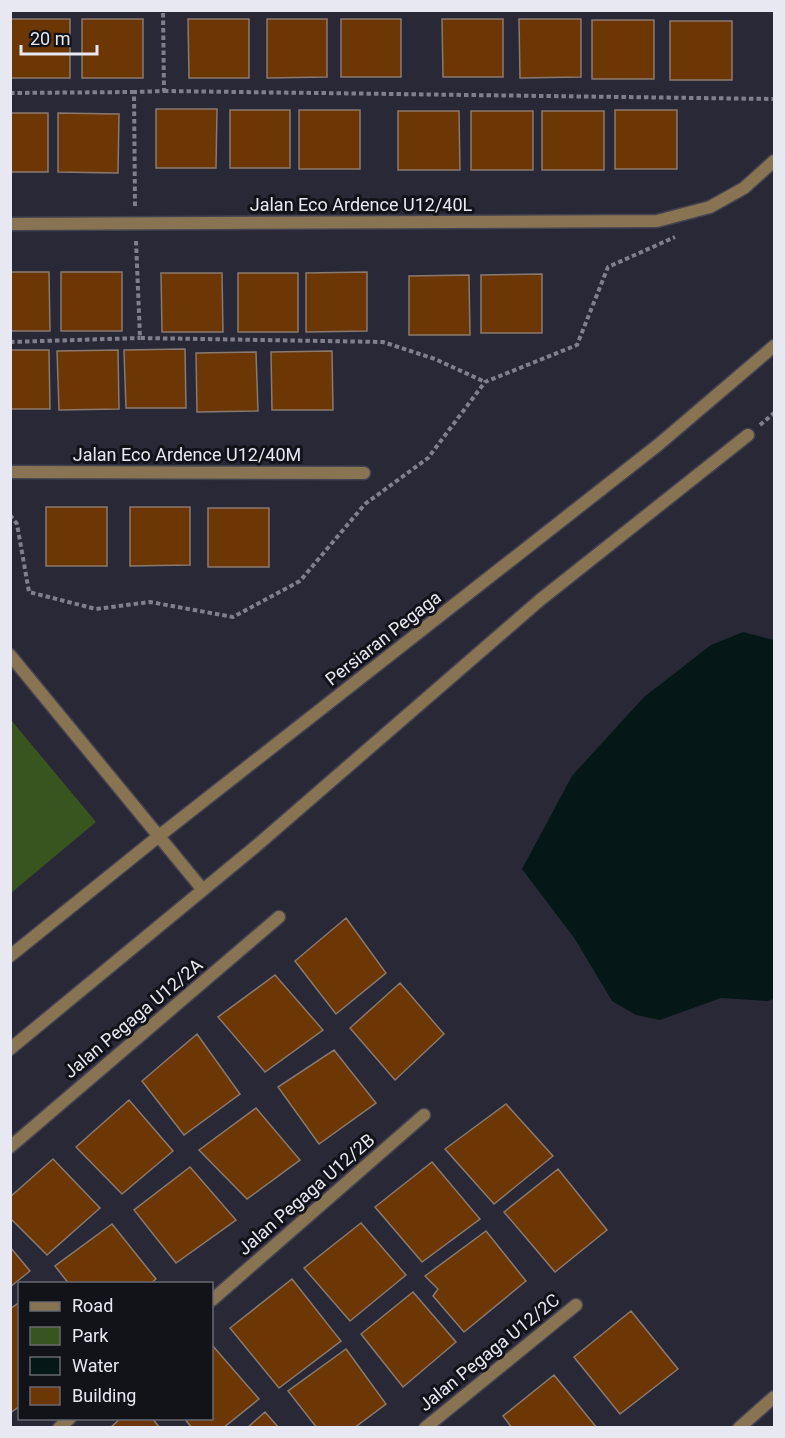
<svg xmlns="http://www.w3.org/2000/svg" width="785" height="1438" viewBox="0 0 785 1438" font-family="Roboto,sans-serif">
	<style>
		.green { fill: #39551f }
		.water { fill: #061717 }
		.building { fill: #6c3705; stroke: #8a796e; stroke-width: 1.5 }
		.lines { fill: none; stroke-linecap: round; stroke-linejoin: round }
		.minor-casing { stroke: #444351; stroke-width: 15 }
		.tertiary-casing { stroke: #444351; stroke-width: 15 }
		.path { stroke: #807f8c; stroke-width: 4; stroke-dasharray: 4.5 3; stroke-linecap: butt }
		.minor { stroke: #887353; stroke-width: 12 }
		.tertiary { stroke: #887353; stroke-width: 12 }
		.labels { text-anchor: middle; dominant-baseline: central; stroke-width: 6; stroke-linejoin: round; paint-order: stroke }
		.street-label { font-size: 18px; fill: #e8e8f2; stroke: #121219 }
	</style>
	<rect width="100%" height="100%" fill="#292837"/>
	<path class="green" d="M11,720L96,822L11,893H10Z"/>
	<path class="water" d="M743,632L774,640V999L767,1001L721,998L660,1020L636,1015L612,1001L575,939L522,869L572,776L644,697L711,645Z"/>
	<path class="building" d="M10,19H70V78H10Z
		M82,19H143V78H82Z
		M188,19H249V78H189Z
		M267,19H327V77L267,78Z
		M341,19H401V77H341Z
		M442,19H503V77H443Z
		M519,19H581V77L520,78Z
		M592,20H654V79H592Z
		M670,21H732V80H670Z
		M156,109H217L216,168H156Z
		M230,110H290V168H230Z
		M299,110H360V169H299Z
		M615,110H677V169H615Z
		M398,111H459L460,170H398Z
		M471,111H533V170H471Z
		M542,111H604V170H542Z
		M10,113H48V172H10Z
		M58,113L119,114L118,173L58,172Z
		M10,272H49L50,331H10Z
		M61,272H122V331H61Z
		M367,272V331L306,332V273Z
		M161,273H222L223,332H162Z
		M238,273H298V332H238Z
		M542,274V333H481V275Z
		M469,275L470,335H409V276Z
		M185,349L186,408H126L124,350Z
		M10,350H49L50,409H10Z
		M118,350L119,409L59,410L57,351Z
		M332,351L333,410H272L271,352Z
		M256,352L258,411L197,412L196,353Z
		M46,507H107V566H46Z
		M130,507H190V565L130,566Z
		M208,508H269V567H208Z
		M346,918L386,973L336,1014L295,961Z
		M275,975L323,1030L265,1072L218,1017Z
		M400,983L444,1034L395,1080L350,1028Z
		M197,1034L240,1094L184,1135L142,1081Z
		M334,1050L376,1103L319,1144L278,1087Z
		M129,1100L173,1151L122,1194L76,1147Z
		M506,1104L553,1156L494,1204L445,1149Z
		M256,1108L300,1160L247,1199L199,1150Z
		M53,1159L100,1208L47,1255L10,1218V1197Z
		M432,1162L480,1219L422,1262L375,1207Z
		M190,1167L236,1220L176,1263L134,1210Z
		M558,1169L607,1230L555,1272L504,1212Z
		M361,1223L406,1275L350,1321L304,1268Z
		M112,1224L156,1279L150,1284H69L55,1266Z
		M486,1231L526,1281L464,1332L433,1296L438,1289L425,1276Z
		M10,1247L30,1271L10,1287Z
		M292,1279L341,1341L279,1388L230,1328Z
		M413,1292L456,1342L403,1387L361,1334Z
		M20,1302V1406L10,1413V1309Z
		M631,1311L678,1369L620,1414L574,1357Z
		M212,1345L259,1399L223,1428H192L184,1418H212Z
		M346,1349L386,1404L354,1428H317L288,1391Z
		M554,1375L597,1428H512L503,1416Z
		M265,1412L279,1428H247Z
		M121,1418H152L160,1428H110Z"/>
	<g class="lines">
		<g class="minor-casing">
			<path id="minor" d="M10,224L657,221L710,207L744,188L774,161
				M10,472L364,473
				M10,655L203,890
				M10,956L159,836L658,445L774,346
				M10,1049L255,847L540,600L748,435
				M10,1147L279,917
				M212,1300L424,1115
				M59,1428L70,1418
				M425,1428L576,1305"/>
		</g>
		<g class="tertiary-casing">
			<path id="tertiary" d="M739,1428L774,1397"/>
		</g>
		<path class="path" d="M164,91L774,99
			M10,93L134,92
			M135,206L134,92L164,91L163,10
			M136,241L140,338L383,342L435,359L485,382
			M10,342L140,338
			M760,425L774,413
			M10,515L17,524L29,592L96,609L150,602L233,617L300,581L365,504L428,458L485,382L577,345L608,267L675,237"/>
		<use href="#minor" class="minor"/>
		<use href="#tertiary" class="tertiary"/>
	</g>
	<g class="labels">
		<g class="street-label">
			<text x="361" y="204">Jalan Eco Ardence U12/40L</text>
			<text x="187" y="454">Jalan Eco Ardence U12/40M</text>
			<text transform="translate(383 638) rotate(-38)">Persiaran Pegaga</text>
			<text transform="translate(133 1018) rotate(-40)">Jalan Pegaga U12/2A</text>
			<text transform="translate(306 1194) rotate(-41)">Jalan Pegaga U12/2B</text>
			<text transform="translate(489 1352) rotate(-39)">Jalan Pegaga U12/2C</text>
		</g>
	</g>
	<rect width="785" height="1438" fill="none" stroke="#e8e8f2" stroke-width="24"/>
	<rect x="18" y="1282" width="195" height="138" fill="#121219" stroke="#686870" stroke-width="1.5"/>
	<rect x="30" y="1302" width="30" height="9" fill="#887353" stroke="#686870" stroke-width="1.5"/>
	<text x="72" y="1312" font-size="18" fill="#e8e8f2">Road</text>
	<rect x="30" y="1327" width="30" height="18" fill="#39551f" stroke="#686870" stroke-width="1.5"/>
	<text x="72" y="1342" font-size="18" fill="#e8e8f2">Park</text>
	<rect x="30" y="1357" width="30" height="18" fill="#061717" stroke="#686870" stroke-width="1.5"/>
	<text x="72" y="1372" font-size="18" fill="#e8e8f2">Water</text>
	<rect x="30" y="1387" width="30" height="18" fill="#6c3705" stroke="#686870" stroke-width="1.5"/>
	<text x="72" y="1402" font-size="18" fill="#e8e8f2">Building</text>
	<path d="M21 45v9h76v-9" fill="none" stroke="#e8e8f2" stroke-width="3"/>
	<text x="30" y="45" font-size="18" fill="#e8e8f2" stroke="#121219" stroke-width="4.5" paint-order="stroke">20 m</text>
</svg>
